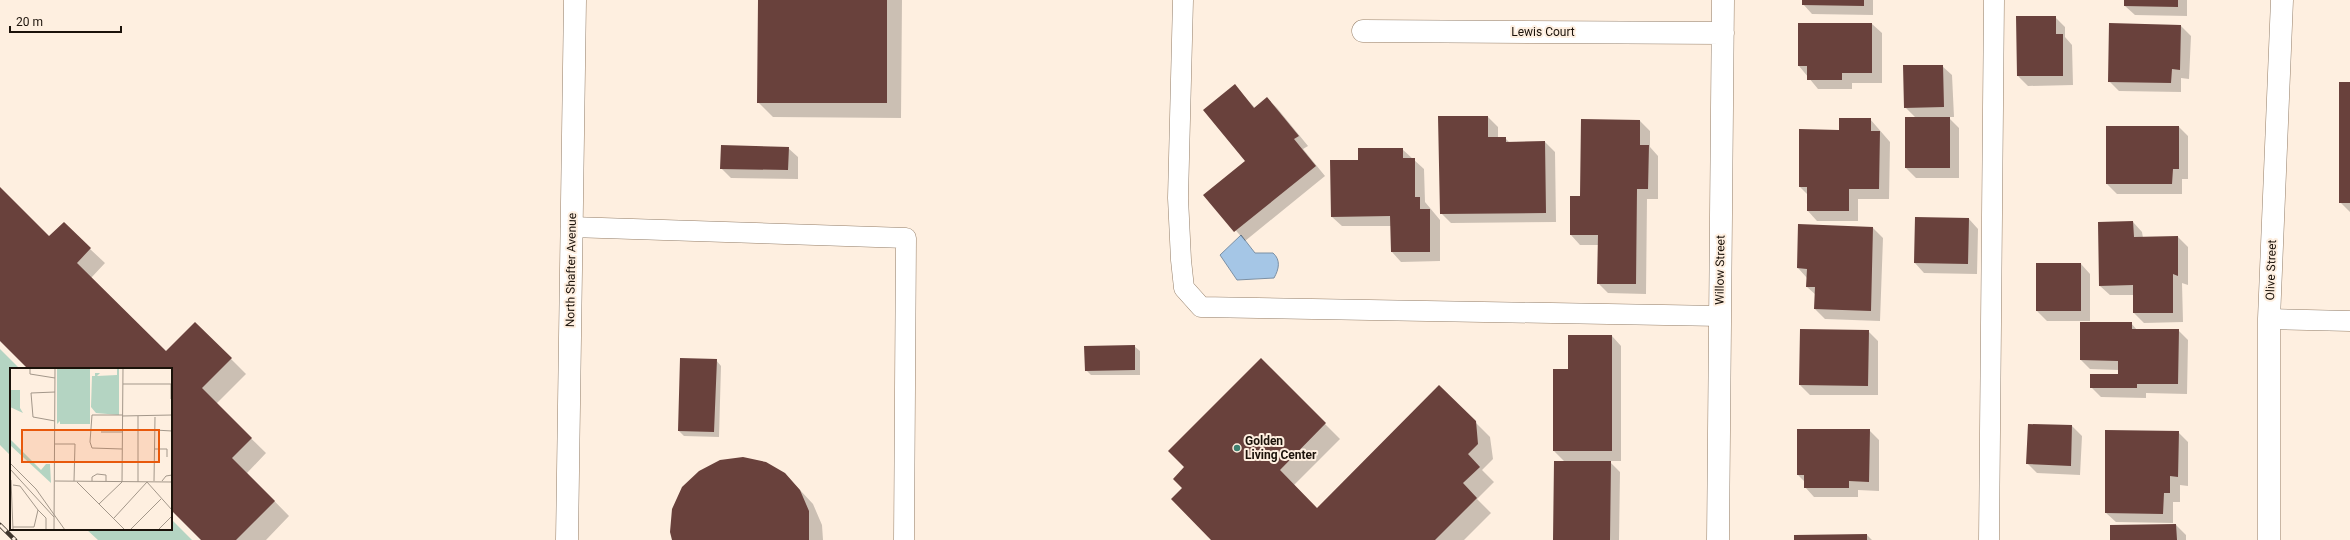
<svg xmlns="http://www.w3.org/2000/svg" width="2350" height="540" viewBox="0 0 2350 540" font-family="Roboto,sans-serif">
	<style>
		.green { fill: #b4d4c2 }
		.water { fill: #a5c6e6; stroke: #7c90a4 }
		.shadow { fill: #0003 }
		.building { fill: #69413c }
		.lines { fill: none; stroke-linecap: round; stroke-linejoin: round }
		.service-casing { stroke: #947e68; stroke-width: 21 }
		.minor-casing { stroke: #947e68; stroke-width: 23 }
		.secondary-casing { stroke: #947e68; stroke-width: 23 }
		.service { stroke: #fff; stroke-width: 20 }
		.minor { stroke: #fff; stroke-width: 22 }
		.secondary { stroke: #fff; stroke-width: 22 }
		.rail-casing { stroke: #3f352c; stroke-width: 4.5 }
		.rail { stroke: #feefe0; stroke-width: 3; stroke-dasharray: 9; stroke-linecap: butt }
		.poi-dot { fill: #3f8070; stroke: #feefe0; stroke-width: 1.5 }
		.labels { text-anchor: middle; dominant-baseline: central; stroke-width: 4; stroke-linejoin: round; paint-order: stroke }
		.street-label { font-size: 12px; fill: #1b120a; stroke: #feefe0 }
		.poi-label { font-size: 12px; font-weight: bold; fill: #1b120a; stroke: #feefe0; text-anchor: start }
		.inset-road { fill: none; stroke: #a3978a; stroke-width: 1 }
		.view { fill: #e8590c; fill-opacity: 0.15; stroke: #e8590c; stroke-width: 2 }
		.inset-edge { fill: none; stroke: #1b120a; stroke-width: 2 }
	</style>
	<rect width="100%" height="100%" fill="#feefe0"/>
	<path class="green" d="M0,349L20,369H11V456L0,445Z
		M171,519L192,540H98L86,529H171Z"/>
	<path class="water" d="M1241,235L1255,253H1273C1281,260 1279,269 1274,278L1237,280L1220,255Z"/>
	<path class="shadow" d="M759,0H902L901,118L773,117L758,102Z
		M1803,0H1873V15L1812,14L1803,4Z
		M2125,0H2187V16L2135,15L2125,6Z
		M2055,17L2065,27V37L2072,45L2073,85L2028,86L2018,76Z
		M1799,24H1872L1882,33V83H1852V89H1818L1799,66Z
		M2110,24L2181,26L2191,36L2189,79L2181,78V92L2119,91L2109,81Z
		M1942,66L1952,75L1954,117H1948L1959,128V178H1916L1906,168L1916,118L1905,107Z
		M2350,83V212L2340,202Z
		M1235,86L1255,108L1267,98L1277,108L1308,146L1303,149L1325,176L1245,241L1205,195L1246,161Z
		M1488,117L1498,127V138H1505L1510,143L1545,142L1555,152L1556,222L1451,223L1441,213Z
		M1870,119L1890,142L1889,199H1858V221H1817L1808,211V195L1800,187L1840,131Z
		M1640,121L1650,131V147L1658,156V199H1647L1646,294L1608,293L1598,283L1599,245H1580L1571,235V197H1581Z
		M2179,127L2188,136V179H2182V194H2117L2107,184Z
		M788,148L798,157V179L731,178L721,168Z
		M1402,149L1424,169L1425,202L1440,220V261L1401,262L1392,252L1391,226H1342L1332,217L1359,161Z
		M0,189L49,237L90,249L105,263L91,278L166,352L195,323L246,374L216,404L266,453L247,473L289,516L266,540H202L171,509V369H30L0,340Z
		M1969,219L1978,229L1977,274L1924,273L1915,263Z
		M2133,222L2142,232L2143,238L2178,237L2188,247V285L2182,283L2183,322L2144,323L2134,313V295H2110L2100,286Z
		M1873,228L1883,238L1880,321L1825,319L1815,309L1816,295L1807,287V278L1798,268Z
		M2081,264L2090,274V321H2047L2037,311Z
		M2131,323L2137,330H2178L2188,340L2187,394L2146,393V398L2101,397L2091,387L2119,375V370L2090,369L2081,360Z
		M1868,331L1878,341V395H1810L1800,385Z
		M1612,336L1621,346V461H1609L1620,472L1619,540H1554L1565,462L1554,451L1569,370Z
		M1134,346L1140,351V375H1091L1086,370Z
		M716,360L721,366L719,437L684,436L679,431Z
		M1261,360L1340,439L1294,485L1317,509L1439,386L1490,437L1493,459L1482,470L1494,482L1477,499L1491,513L1464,540H1213L1183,488L1186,467Z
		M2029,425L2072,426L2082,436L2080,475L2037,473L2027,463Z
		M1798,430H1869L1879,440V491L1858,490V497H1814L1805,487V482L1798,475Z
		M2178,432L2188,442V486L2180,485V502H2173V523L2116,522L2106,513Z
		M785,474L813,504L822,525L823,540H673Z
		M2176,525L2186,535V540H2111Z
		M1867,535L1872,540H1795Z"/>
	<path class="building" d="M758,0H887V103H757Z
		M1802,0H1864V6L1802,5Z
		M2124,0H2178V7L2124,6Z
		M2016,16H2056V34H2063V76H2017Z
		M1798,23H1872V73H1842V80H1807V66H1798Z
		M2109,23L2181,25L2180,70L2172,69L2171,83L2108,82Z
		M1903,65H1943L1944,107L1904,108Z
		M2339,82H2350V203H2339Z
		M1235,84L1254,108L1267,97L1299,136L1294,139L1316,166L1234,232L1203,195L1245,161L1203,110Z
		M1438,116H1488V137H1506V142L1545,141L1546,213L1440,214Z
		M1905,117H1950V168H1905Z
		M1839,118H1871V131H1880L1879,189H1849V211H1807V187H1799V129L1839,130Z
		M1581,119L1640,120V145H1649L1648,189H1637L1636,284H1597L1598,235H1570V196H1580Z
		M2106,126H2179V169H2173L2172,184H2106Z
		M721,145L789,147L788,170L720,169Z
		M1358,148H1403V158H1415V197H1420V209H1430V252H1391L1390,216L1331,217L1330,160H1358Z
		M0,187L49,236L64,222L91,248L77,263L166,351L195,322L232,358L202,388L252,438L232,458L275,501L236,540H201L171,510V369H28L0,341Z
		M1915,217L1969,218L1968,264L1914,263Z
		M2133,221L2134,237L2178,236V276L2173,274V313H2133V285L2099,286L2098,222Z
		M1798,224L1873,227L1871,311L1814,309L1815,287H1806L1807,269L1797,268Z
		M2036,263H2081V311H2036Z
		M2080,322H2132V329H2179L2178,384H2137V388H2090V374H2118V361L2080,360Z
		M1800,329L1869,330L1868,386L1799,385Z
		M1568,335H1612V451H1553V369H1568Z
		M1135,345V370L1085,371L1084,346Z
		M680,358L717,359L714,432L678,431Z
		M1261,358L1326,423L1280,470L1317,508L1439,385L1476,421L1478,444L1468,454L1480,467L1463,483L1477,498L1435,540H1211L1171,499L1182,488L1173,479L1184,467L1168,451Z
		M2028,424L2072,425L2071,466L2026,464Z
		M1797,429H1870L1869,482L1849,481V488H1804V475H1797Z
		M2105,430L2179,431L2178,477L2170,476V493H2164L2163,514L2105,513Z
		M743,457L766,462L785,473L800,490L809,511V540H672L670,532L672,509L682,487L699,471L720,460Z
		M1554,461H1611L1610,540H1553Z
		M2176,524L2177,540H2110V525Z
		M1867,534V540H1794V535Z"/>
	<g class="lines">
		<g class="service-casing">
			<path id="service" d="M1183,0L1178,198L1181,260L1184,288L1201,307L1720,316
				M571,227L906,238L904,540
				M2269,319L2350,321
				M1989,540L1994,0"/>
		</g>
		<g class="minor-casing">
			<path id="minor" d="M1363,31L1723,33
				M1718,540L1723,0
				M2269,540V319L2282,0"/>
		</g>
		<g class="secondary-casing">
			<path id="secondary" d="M567,540L575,0"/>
		</g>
		<use href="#service" class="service"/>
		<use href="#minor" class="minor"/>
		<use href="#secondary" class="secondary"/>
		<g class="rail-casing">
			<path id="rail" d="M0,525L15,540"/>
		</g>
		<use href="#rail" class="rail"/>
	</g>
	<circle class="poi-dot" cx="1237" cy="448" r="4"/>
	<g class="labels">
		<g class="street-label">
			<text x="1543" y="32">Lewis Court</text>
			<text transform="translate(571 270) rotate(-89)">North Shafter Avenue</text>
			<text transform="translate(1720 270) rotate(-89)">Willow Street</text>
			<text transform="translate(2271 270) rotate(-88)">Olive Street</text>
		</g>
		<g class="poi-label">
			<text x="1245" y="441">Golden<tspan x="1245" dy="14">Living Center</tspan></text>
		</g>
	</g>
	<g transform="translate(10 368)">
		<rect width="162" height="162" fill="#feefe0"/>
		<path d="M47,0H80V56H50V53L47,56ZM107,0H109V47L86,45L81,39L82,8H85V5H90L87,8L107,7ZM0,22H10V40L13,45L0,39ZM0,71L31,102L36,96H40L41,115L0,77Z" fill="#b4d4c2"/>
		<path class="inset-road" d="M20,0V6L45,10M113,16H161V31M45,24L21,25L23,49L45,53M112,48L162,47M145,62L162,63M91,64H112M45,76H65L64,113M112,81L82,80L80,74L82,47H112M144,81H157V89M0,95L26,121L55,162M0,101L44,149M1,112L3,162M45,113L162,114M82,113V109L87,106L96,107V113M144,113L145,49M152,113L156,108L162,107M67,114L115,162M128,114V48M3,117L10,118L28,142L24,159H3M89,136L112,114L113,0M28,142L36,150V162M104,150L137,114L162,142M44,162L45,0M120,162L151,131M148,162L162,148"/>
		<path class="view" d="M12,62H149V94H12Z"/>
		<rect width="162" height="162" class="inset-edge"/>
	</g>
	<path d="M10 26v6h111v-6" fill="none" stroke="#1b120a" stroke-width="2"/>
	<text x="16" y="26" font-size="12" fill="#1b120a" stroke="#feefe0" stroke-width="3" paint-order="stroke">20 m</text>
</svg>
